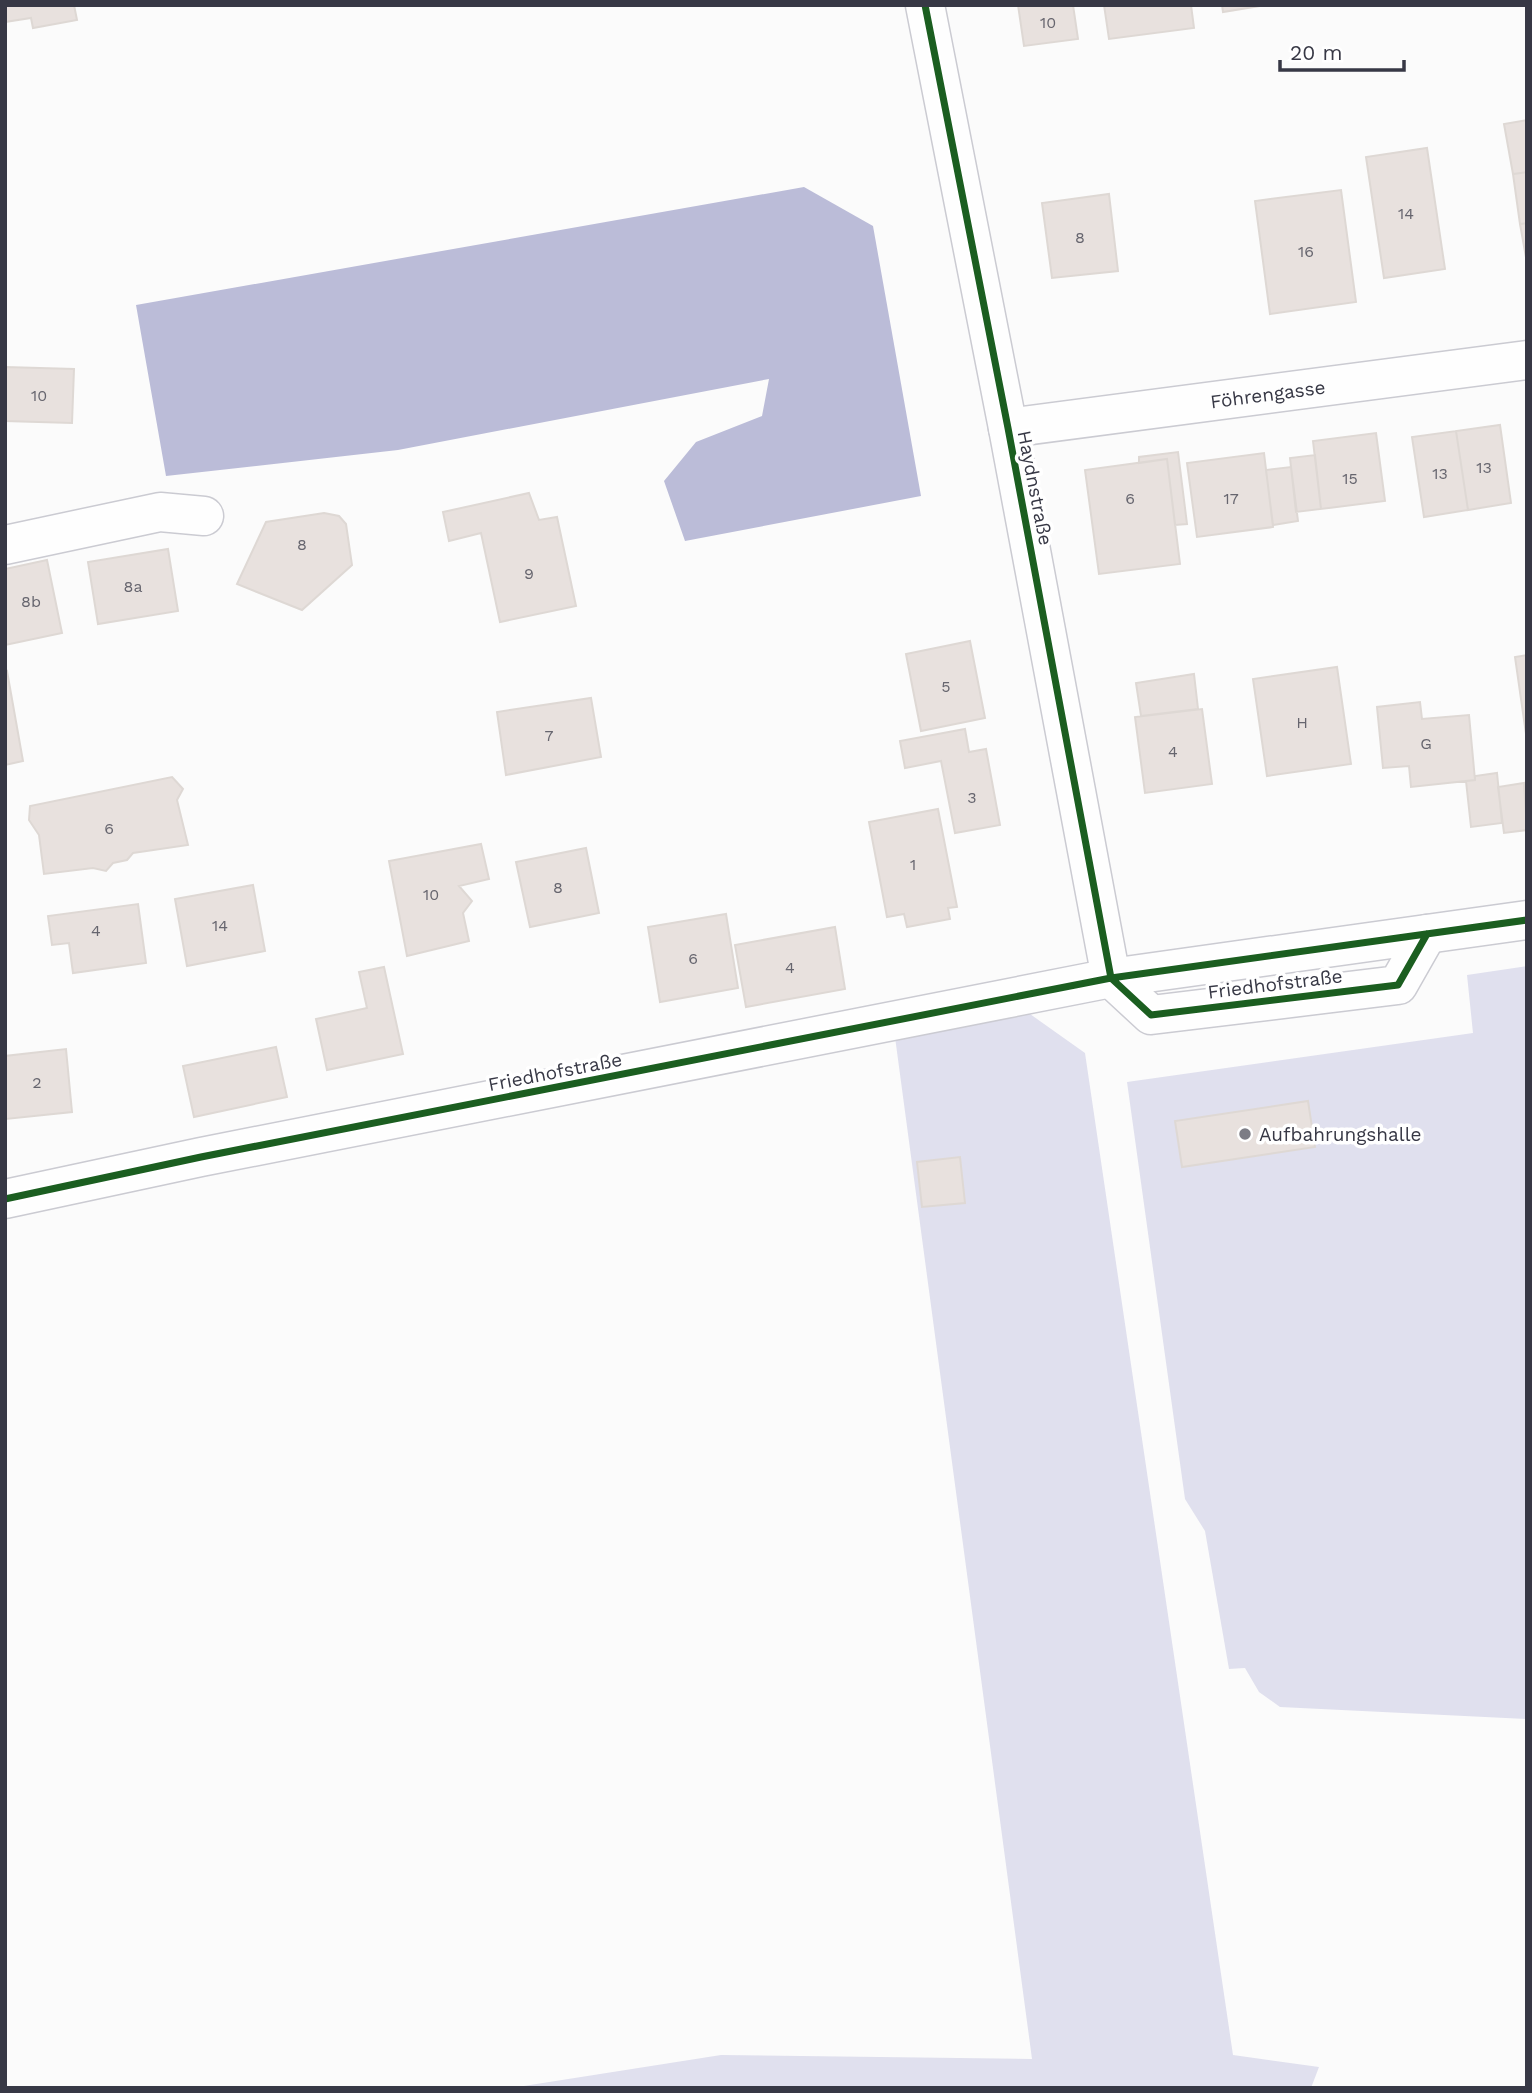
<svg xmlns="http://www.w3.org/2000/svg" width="1532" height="2093" viewBox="0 0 1532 2093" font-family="'Work Sans',sans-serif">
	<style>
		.green { fill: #e0e0ee }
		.water { fill: #bbbcd8 }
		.building { fill: #e8e1de; stroke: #ded8d4; stroke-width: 2 }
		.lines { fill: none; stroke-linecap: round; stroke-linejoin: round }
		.minor-casing { stroke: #cbcbd2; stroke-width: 41 }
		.minor { stroke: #fefefe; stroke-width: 38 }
		.cycleway-casing { stroke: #fff; stroke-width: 11 }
		.cycleway { stroke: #1b5e20; stroke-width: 7 }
		.poi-dot { fill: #7c7c85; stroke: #fff; stroke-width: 2.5 }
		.labels { text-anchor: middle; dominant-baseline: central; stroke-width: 7; stroke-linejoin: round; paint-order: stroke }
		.number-label { font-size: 16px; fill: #66656e }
		.street-label { font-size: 19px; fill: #373845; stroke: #fff }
		.poi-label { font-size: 19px; fill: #373845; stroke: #fff; text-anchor: start }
	</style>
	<rect width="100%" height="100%" fill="#fbfbfb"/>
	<path class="green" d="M1527,966V1719L1280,1707L1259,1692L1245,1668L1229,1669L1205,1531L1185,1499L1127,1082L1473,1033L1467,975Z
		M1030,1014L1085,1053L1233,2055L1319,2067L1311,2088H511L721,2055L1032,2059L895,1037Z"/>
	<path class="water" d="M804,187L873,226L921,496L685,541L664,481L696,442L762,416L769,379L398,450L166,476L136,305Z"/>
	<path class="building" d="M5,5H74L77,20L33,28L31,18L5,22Z
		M1018,5H1073L1078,39L1024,46Z
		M1104,5H1191L1194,28L1109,39Z
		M1222,5H1266L1223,12Z
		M1527,120V172L1513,174L1504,124Z
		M1427,148L1445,269L1384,278L1366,157Z
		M1527,172V223L1520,224L1513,174Z
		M1341,190L1356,302L1270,314L1255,201Z
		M1109,194L1118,271L1052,278L1042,203Z
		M1527,223V263L1520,224Z
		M5,367L74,369L72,423L5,421Z
		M1500,425L1511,503L1468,510L1456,431Z
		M1456,431L1468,510L1424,517L1412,437Z
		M1376,433L1385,501L1321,509L1313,441Z
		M1178,452L1187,524L1175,525L1167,459L1139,463V457Z
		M1264,453L1273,527L1197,537L1187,463Z
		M1315,455L1321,509L1296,512L1290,458Z
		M1167,459L1180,564L1099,574L1085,470Z
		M1291,467L1298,521L1273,525L1266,470Z
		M529,493L539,520L557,517L576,606L500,622L481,533L449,541L443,512Z
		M324,513L339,516L346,524L352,565L302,610L237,584L266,522Z
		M168,549L178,611L98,624L88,562Z
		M47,560L62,633L5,645V569Z
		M970,641L985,718L921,731L906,654Z
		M1527,655V741L1515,657Z
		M1337,667L1351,764L1267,776L1253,679Z
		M7,671L23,761L5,765V672Z
		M1194,674L1198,709L1141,716L1136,683Z
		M591,698L601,757L506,775L497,712Z
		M1420,702L1422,719L1469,715L1475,780L1411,787L1409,766L1383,768L1377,707Z
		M1202,709L1212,784L1145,793L1135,717Z
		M965,729L969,752L986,749L1000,825L955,833L941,761L905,768L900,741Z
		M1497,773L1502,823L1471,827L1466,781L1475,780V776Z
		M172,777L183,789L177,800L188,845L133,853L127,860L113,863L106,871L93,868L44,874L39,835L29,820L30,806Z
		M1524,783L1527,830L1504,833L1498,787Z
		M938,809L957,907L948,908L950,919L907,927L904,914L887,917L869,822Z
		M481,844L489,879L459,886L472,901L463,913L469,941L407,956L389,861Z
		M586,848L599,913L530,927L516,862Z
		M253,885L265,951L187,966L175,899Z
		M138,904L146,963L73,973L69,943L52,945L48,916Z
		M726,914L738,988L660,1002L648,927Z
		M835,927L845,989L746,1007L735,945Z
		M384,967L403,1054L327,1070L316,1019L367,1008L359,972Z
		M276,1047L287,1097L194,1117L183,1066Z
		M66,1049L72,1112L6,1119L5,1056Z
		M1308,1101L1315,1147L1182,1167L1175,1121Z
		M960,1157L965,1203L922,1207L917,1162Z"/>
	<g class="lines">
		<g class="minor-casing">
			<g id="minor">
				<path d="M925,5L1008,428L1111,978"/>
				<path id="s1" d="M1008,428L1527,360"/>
				<path d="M5,545L160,512L204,516"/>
				<path d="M1111,978L1151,1015L1398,985L1427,934"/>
				<path d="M5,1199L201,1157L1111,978L1527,920"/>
			</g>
		</g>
		<use href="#minor" class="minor"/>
		<g class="cycleway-casing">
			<path id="cycleway" d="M925,5L1008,428L1111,978
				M1111,978L1151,1015L1398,985L1427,934
				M5,1199L201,1157L1111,978L1527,920"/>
		</g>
		<use href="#cycleway" class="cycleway"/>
	</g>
	<circle class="poi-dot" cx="1245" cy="1134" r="7"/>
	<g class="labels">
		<g class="number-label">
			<text x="1048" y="22">10</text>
			<text x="1406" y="213">14</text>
			<text x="1080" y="237">8</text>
			<text x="1306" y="251">16</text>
			<text x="39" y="395">10</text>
			<text x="1484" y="467">13</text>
			<text x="1440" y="473">13</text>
			<text x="1350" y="478">15</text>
			<text x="1130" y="498">6</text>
			<text x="1231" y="498">17</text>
			<text x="302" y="544">8</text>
			<text x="529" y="573">9</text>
			<text x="133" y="586">8a</text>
			<text x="31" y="601">8b</text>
			<text x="946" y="686">5</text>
			<text x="1302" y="722">H</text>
			<text x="549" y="735">7</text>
			<text x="1426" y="743">G</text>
			<text x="1173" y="751">4</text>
			<text x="972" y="797">3</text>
			<text x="109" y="828">6</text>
			<text x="913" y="864">1</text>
			<text x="558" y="887">8</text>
			<text x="431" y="894">10</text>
			<text x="220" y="925">14</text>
			<text x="96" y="930">4</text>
			<text x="693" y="958">6</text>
			<text x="790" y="967">4</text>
			<text x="37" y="1082">2</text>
		</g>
		<g class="street-label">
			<text stroke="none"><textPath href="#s1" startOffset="262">Föhrengasse</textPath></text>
			<text transform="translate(1035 488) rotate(79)">Haydnstraße</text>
			<text transform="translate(1275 984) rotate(-7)">Friedhofstraße</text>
			<text transform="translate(555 1072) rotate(-11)">Friedhofstraße</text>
		</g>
		<g class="poi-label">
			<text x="1259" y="1134">Aufbahrungshalle</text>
		</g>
	</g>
	<rect width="1532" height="2093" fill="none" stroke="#373845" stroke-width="14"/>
	<path d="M1280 60v10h124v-10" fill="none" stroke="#373845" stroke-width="3.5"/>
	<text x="1290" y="60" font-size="21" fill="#373845" stroke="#ffffff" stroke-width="5" paint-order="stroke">20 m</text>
</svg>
